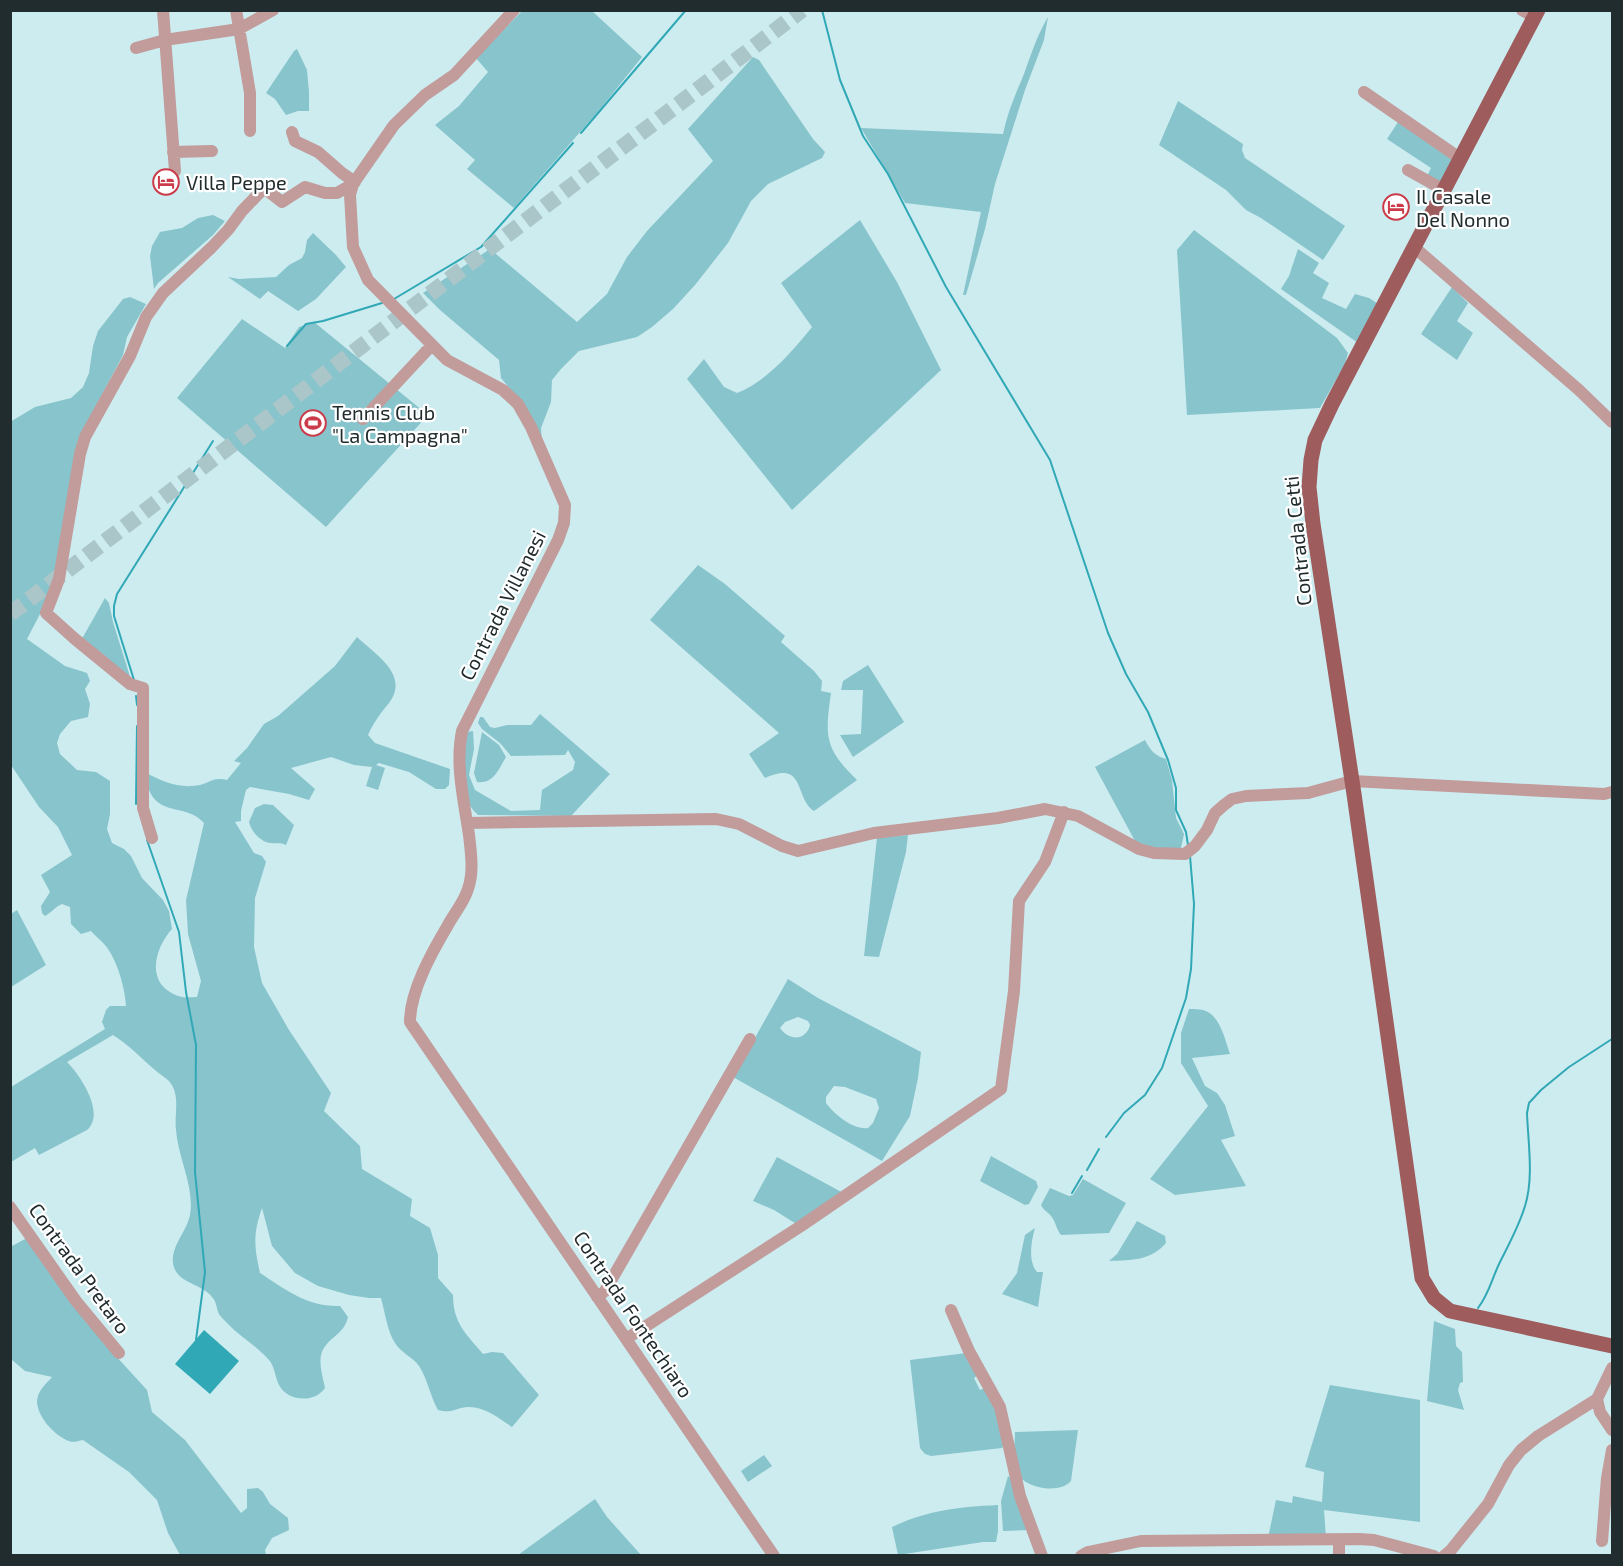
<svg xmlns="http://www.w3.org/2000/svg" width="1623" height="1566" viewBox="0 0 1623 1566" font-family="'Exo 2',sans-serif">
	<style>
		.green { fill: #88c4cc; fill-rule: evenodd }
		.water { fill: #31a8b5 }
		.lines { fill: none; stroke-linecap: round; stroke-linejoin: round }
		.stream { stroke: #31a8b5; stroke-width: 2 }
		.highway-tunnel { stroke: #abc6c9; stroke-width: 16; stroke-dasharray: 16 8; stroke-linecap: butt }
		.minor { stroke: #c29b9b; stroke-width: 12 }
		.major { stroke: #9e5c5d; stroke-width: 15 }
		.labels { text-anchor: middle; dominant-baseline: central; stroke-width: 4.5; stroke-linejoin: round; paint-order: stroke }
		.poi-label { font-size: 20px; fill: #212c2e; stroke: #fff; text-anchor: start }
		.street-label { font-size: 20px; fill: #212c2e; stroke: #fff }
	</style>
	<rect width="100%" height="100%" fill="#cdecf0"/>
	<path class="green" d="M522,11H592L642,57L601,108L514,208L467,169L475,160L435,125L459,106L488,72L476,58Z
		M1048,17L1044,40L1025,90L995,184L985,229L966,295H963L981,212L905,203L861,128L1003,134C1007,115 1014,97 1022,79C1030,58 1036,37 1048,17Z
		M297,49L307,70L309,92V111H298L286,115L275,99L266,93L294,51Z
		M753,57L759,60L813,139L825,152L822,158L768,184L751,201L728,243L695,285L673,309L652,327L637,337L579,351L561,369L552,380L551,402L541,428L542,447L527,409L501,378L499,360L440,310L423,293L490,249L577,322L607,294L627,257L647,231L713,161L688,129Z
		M1178,101L1243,144L1242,150L1245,158L1345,226L1323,260L1261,218L1246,210L1226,190L1159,145Z
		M1398,122L1455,162L1443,186L1427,176L1431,168L1387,139Z
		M213,215L225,221L213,235L158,283L154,289L150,256L152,246L160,232L182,228L198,218Z
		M860,220L897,282L941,370L792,510L687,379L704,359L724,387L737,393C767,381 792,352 812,327L781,283Z
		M1194,230L1337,338L1348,353L1345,364L1320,408L1187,415L1177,250Z
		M313,233L336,255L346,267L316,299L298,311L268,291L260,299L228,277L239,279L276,277L289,265L302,258L305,252L307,240Z
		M1298,249L1319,263L1313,273L1329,283L1322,298L1346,309L1355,294L1369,298L1380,305L1358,343L1281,289L1289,276Z
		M1452,287L1468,303L1457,321L1473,333L1457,360L1421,334Z
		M130,297L146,304L127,337L123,355L97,404L51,593L27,639L65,666L87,673L90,681L85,689L90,704L88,717L71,721L60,734L57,743L60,754L77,770L96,772L110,781V814L107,829L112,843L124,849L131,856L142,878L163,900L169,911L172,929C154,949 145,984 178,996C183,998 191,997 197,997L201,981L188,934L186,900L204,823C184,800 150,822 145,772C162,782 180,789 200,785C212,782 213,777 227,780L241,763L234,761L247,748L264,724L278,716L335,666L357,637C376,655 410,675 389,703C380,714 374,722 368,735L375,743L450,769L449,785L445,789H436L409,772L379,763L376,765L385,768L378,790L366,786L372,767L354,765L331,757L291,768L315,789L309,800L289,794L250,787L246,790L241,811V821L235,822L254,853L262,856L266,862L255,898L254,947L262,983L289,1030L331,1093L324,1111L360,1146L362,1169L412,1199L410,1216L430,1228L438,1255V1278L453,1295C453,1323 466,1334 483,1354L492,1352L503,1353L539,1395L512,1427C499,1418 484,1406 467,1407C455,1408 452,1414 438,1410C430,1396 428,1380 419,1366C413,1357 401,1353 395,1343C387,1331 385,1312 381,1298H369L349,1295L318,1286L295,1273L272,1246L262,1208C253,1234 254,1246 260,1273C286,1290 308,1307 340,1306L348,1317C344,1336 326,1337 321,1355C319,1365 323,1378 325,1388C315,1403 288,1402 279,1385C275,1377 275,1367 269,1360C257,1346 240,1337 228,1324C225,1321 221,1317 219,1314C216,1308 217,1302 212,1297C202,1283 176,1284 173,1263C171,1246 187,1231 190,1215C195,1188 178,1158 176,1130C174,1114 181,1095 169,1081C165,1077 159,1074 155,1070C141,1058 129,1045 113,1035L67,1062C80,1075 106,1113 87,1130L39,1155L35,1148L11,1162V1087L105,1029L102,1022L106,1010L110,1006H126C125,988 117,959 105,945C101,940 95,936 91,931L81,934L71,924L70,907L62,904C55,907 52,912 45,916L42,913L41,906L50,892L41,875L72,855L58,827L39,807L11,765L10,422L35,407L71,398L83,387L89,373L93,346L98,331L123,299Z
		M242,319L285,348L299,327L314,322L428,415L326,527L177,398Z
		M698,565L725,584L785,636L781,642L814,671L822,681L821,691L831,693C825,736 824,748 857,780L814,811C794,798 806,759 765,778L749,754L779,733L650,620Z
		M105,598L109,603L113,622L132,683L79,644Z
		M868,665L904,722L853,757L840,735L861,734L863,690H841L843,681Z
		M540,714L610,774L571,816L478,815C456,797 464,756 467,732L473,731L474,749L469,775L475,790L511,811L540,810L542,790L573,770L575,762L568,750L565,755L511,756L500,743L482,729L478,723L480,717H483L490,727L495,728L507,725H531Z
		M482,732L499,745L506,757C498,770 494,784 477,782L474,773Z
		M1145,740C1150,750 1155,756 1166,759L1172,780L1176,818L1184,834L1181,848L1152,850L1135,841L1095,767Z
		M264,804L273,805L294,825L286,845C279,842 277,844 271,843C260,842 251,831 249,822L255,808Z
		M908,835L906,852L879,957L864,956L877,838Z
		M17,910L46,965L11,987V914Z
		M788,979L818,998L921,1052L918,1078L910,1116L882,1161L733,1077ZM798,1017L808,1021L810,1025C806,1041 789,1041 780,1028L785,1022ZM834,1086L845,1087L876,1099L879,1108L873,1123L868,1128C853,1130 834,1114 826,1103V1097Z
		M1189,1009C1193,1009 1199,1009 1203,1010C1220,1014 1225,1040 1230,1054L1192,1058L1205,1086L1217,1093L1225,1105L1235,1136L1221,1140L1246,1186L1175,1195L1150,1179L1208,1106L1181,1063V1033Z
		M991,1156L1036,1181L1038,1187L1029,1204L1025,1205L980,1181Z
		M777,1157L845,1194L798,1225L774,1210L753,1201Z
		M1083,1179L1126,1203L1109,1233L1061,1235C1056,1229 1056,1222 1051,1216C1047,1211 1044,1211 1041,1205L1050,1188L1069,1196L1073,1195Z
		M1137,1221L1165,1236L1166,1243C1150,1261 1132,1260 1109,1261L1117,1254Z
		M1035,1228C1031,1241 1028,1262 1037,1272H1043L1038,1307L1002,1294L1017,1273L1025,1235Z
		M27,1238L104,1343L147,1390L152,1412L185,1440L241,1513L247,1508V1489L258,1488L263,1492L270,1504L288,1518L289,1530L272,1538L265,1550L266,1555H180L168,1533L157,1500L129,1472L83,1440C78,1441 73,1443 69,1441C55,1436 37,1417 37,1401C38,1390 45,1385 52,1377L25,1371L11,1359L10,1247Z
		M1434,1321L1455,1329L1456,1346L1462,1352L1463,1382L1460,1383L1458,1390L1464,1410L1427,1401Z
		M967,1353L978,1375L974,1378L980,1390L984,1388L995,1406L1005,1444L1002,1448L931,1456L925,1454L920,1448L910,1360Z
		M1330,1385L1420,1400V1522L1324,1510L1326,1538H1268L1276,1500L1292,1503L1293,1496L1322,1502L1324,1472L1305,1467Z
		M1078,1430L1071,1481C1059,1495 1022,1488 1016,1471C1012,1460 1015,1444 1015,1432Z
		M764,1455L772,1466L748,1482L741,1471Z
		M1008,1476L1013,1480L1029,1530L1003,1531L1001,1501Z
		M595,1499L607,1517L641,1555H518Z
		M998,1505V1531L996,1542H983L898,1555L892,1527C928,1510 958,1507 998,1505Z"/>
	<path class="water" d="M204,1330L239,1361L210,1394L175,1364Z"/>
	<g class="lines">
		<path class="stream" d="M822,10L840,80L863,136L888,174L946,287L1050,460L1108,633L1126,674L1148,712L1168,760L1176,788V810L1186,832L1188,845
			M581,133L686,10
			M394,299L481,247L573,143
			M287,346L306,324L323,321L382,303
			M134,680L114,616V606L117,594L213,441
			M136,696L137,705
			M136,804L137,726
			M147,840L179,932L186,992L196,1045L195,1172L205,1272L196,1340
			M1106,1137L1124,1113L1145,1095L1162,1068L1186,998L1191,969L1194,904L1190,856
			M1087,1170L1099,1149
			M1072,1193L1082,1176
			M1478,1308C1489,1294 1492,1278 1500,1262C1509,1244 1519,1226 1525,1206C1534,1178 1528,1142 1527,1113L1529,1103L1541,1090L1569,1067L1612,1039"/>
		<path class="highway-tunnel" d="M10,614L802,10"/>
		<path class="minor" d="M163,10L175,171
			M236,10L250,93V131
			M514,10L454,75L425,95L394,125L353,184L350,195L353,247L368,280L447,360L503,390L518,404L531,427L565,505L564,523L558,540L462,731C455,765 464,801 469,835C471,853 474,872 468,889C464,902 454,914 448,925C432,952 410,991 410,1022L774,1556
			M1522,10L1534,17
			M136,48L165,40L239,29L273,10
			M1364,92L1461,159
			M292,132L295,141L318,152L342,173L355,182
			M173,152L212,151
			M1408,170L1444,190
			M1414,247L1579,390L1612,422
			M363,419L432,345
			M467,823L716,819L739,824L782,846L798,851L874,833L998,818L1045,809L1078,816L1139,849L1154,853L1185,854L1195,846L1207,830L1215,813L1224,805L1232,799L1246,796L1308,793L1352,781L1604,794L1612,792
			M152,838L143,808V688L130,684L75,639L46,613L59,579L80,454L85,437L130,356L146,317L163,293L211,248L228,230L242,211L264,188L282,202L305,187L325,193H337L353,184
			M10,1207L76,1301L119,1353
			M597,1297L605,1291L750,1039
			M951,1310L969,1351L1000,1407L1020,1496L1042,1556
			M626,1339L801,1226L1001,1089L1014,991L1019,901L1045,862L1064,812
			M1612,1368L1597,1399L1600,1412L1612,1430
			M1602,1541L1607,1478L1612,1450
			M1081,1556L1088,1552L1141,1541L1359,1539L1374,1540L1434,1556
			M1339,1556V1541
			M1444,1556L1451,1550L1488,1504L1509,1465L1521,1450L1538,1436L1597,1399"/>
		<path class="major" d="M1538,10L1332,404L1315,440L1311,460L1309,487L1313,524L1354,794L1422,1278L1434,1298L1450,1311L1612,1346"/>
	</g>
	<defs>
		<g id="hotel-ring" transform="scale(1.35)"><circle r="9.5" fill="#fff" stroke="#cb3b4a" stroke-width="1.5"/><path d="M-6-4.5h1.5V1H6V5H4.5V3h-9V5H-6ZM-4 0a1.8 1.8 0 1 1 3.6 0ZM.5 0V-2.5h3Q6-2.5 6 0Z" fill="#cb3b4a"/></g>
		<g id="stadium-ring" transform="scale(1.35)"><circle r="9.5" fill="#fff" stroke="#cb3b4a" stroke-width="1.5"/><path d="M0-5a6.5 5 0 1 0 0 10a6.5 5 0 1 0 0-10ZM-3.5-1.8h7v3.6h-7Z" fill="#cb3b4a"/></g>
	</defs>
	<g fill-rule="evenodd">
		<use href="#hotel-ring" x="166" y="182"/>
		<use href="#hotel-ring" x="1396" y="207"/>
		<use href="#stadium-ring" x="313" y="423"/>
	</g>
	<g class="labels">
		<g class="poi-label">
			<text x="186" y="182">Villa Peppe</text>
			<text x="1416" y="196">Il Casale<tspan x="1416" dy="23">Del Nonno</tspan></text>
			<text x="332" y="412">Tennis Club<tspan x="332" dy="23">"La Campagna"</tspan></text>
		</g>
		<g class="street-label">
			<text transform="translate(1297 541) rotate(-96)">Contrada Cetti</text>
			<text transform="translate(502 605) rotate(-63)">Contrada Villanesi</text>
			<text transform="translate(80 1268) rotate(54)">Contrada Pretaro</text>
			<text transform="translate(634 1314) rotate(56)">Contrada Fontechiaro</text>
		</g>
	</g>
	<rect width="1623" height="1566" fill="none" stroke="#212c2e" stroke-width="24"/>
</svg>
